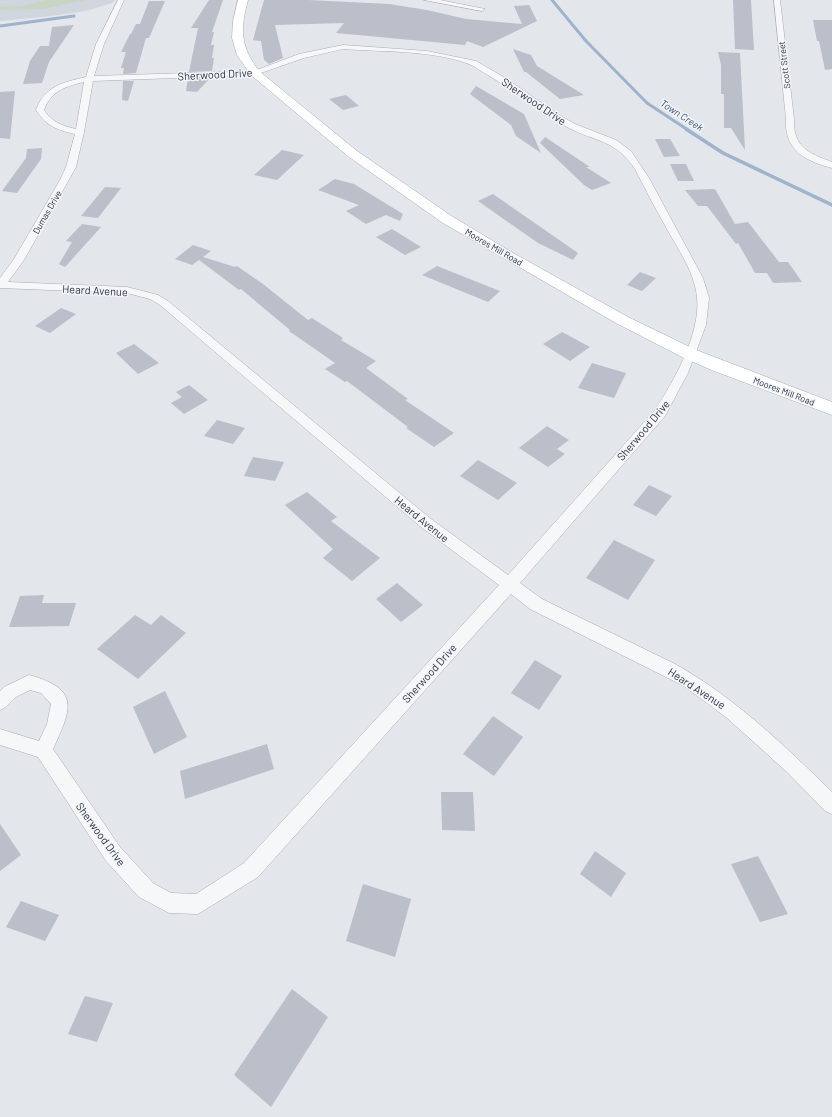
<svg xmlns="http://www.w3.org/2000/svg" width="832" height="1117" viewBox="0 0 832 1117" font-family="Barlow,sans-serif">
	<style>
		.built { fill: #d1d5dd }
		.green { fill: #c8d5c4 }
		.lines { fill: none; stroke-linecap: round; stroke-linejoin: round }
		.stream-far1 { stroke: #9eb3cc; stroke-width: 3 }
		.stream { stroke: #9eb3cc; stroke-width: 3.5 }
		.building { fill: #babfc9 }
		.street-casing { stroke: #a8adb6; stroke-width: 1 }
		.secondary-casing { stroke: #a8adb6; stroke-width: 1 }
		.street { fill: #f6f7f9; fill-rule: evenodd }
		.secondary { fill: #fff; fill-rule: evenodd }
		.labels { text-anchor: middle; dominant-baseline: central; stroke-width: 3; stroke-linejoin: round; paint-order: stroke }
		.far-street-label { font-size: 9px; fill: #2a3344; stroke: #f3f5f8 }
		.far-water-label { font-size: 10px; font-style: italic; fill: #335179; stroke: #f3f5f8 }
		.street-label { font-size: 11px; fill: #2a3344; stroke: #f3f5f8 }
	</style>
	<rect width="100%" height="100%" fill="#e3e6eb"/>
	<path class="built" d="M0,0H115L112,3L86,11L51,16L0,21Z"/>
	<path class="green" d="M46,0H85L43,9L0,10V7L22,6Z"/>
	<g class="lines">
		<path class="stream-far1" d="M552,0L586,41L647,103L688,130
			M0,26L74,16"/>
		<path class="stream" d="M686,129L723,153L832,205"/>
	</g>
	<path class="building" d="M209,0H223L212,32H214L211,45H214L212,58H214L212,71L189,72L198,28H191Z
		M264,0H308L389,4L427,10L466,19L522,24L514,6L529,5L537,21L483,47L467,41L465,45L336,33L344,23L275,25L283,58L269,64L264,60L261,41L253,40Z
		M733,0H751L754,50L735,49Z
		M149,1H165L149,38H146L136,73L123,74L124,68H121L126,52H121L130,34H131L136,24H140Z
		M813,20H832V69L825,70L819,41H817Z
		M74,25L49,62L42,83L23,84L30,61L40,46H49L52,27Z
		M513,49L531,55L537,66L584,95L560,99L526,72H524Z
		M718,52L740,53L745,150L731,128H724V94H721V65Z
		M210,78L197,92L186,91L188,79Z
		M123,81H134L128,101L122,100Z
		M476,86L524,114L541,153L516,136L511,125L470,94Z
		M15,91L10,139L0,138V92Z
		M346,95L359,106L343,110L329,99Z
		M545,137L590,167H586L611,183L592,190L584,185L540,143Z
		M655,139H670L680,156L664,157Z
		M42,148L41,159L17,193L2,191L26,158L27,149Z
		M282,150L304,155L277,180L254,175Z
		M670,164H686L694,181H678Z
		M335,179L354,184L403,214L400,221L386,215L366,224L346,211L359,205L318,190Z
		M105,187L121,188L98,218L81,216Z
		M715,189L735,224L748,222L779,262H788L802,282L773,283L767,273H755L738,243L736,244L707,206H698L685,190Z
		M493,194L578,253L573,260L538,243L478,201Z
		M82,224L101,227L65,267L59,264L72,242L66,241Z
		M392,229L421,247L405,255L376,237Z
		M193,245L211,251L203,257L235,267L237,266L263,284L308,320L312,318L343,338L341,340L376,361L366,368L408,399L405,400L454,433L434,447L406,428L408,427L347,381L345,382L325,369L335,363L289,331L290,330L241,289L239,290L199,260L192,265L175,259Z
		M437,266L500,291L488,302L422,275Z
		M640,272L656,278L642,291L627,285Z
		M61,308L76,314L50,333L35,326Z
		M562,332L590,347L570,361L543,344Z
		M134,344L159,363L138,374L116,353Z
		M592,363L626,373L614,398L578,388Z
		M189,385L208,400L184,414L171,403L182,397L176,392Z
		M217,420L245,428L233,444L204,436Z
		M547,426L569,440L557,449L565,454L548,467L519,448Z
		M253,457L284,462L275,481L244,476Z
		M478,460L517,483L498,500L460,476Z
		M649,485L672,496L656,516L633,505Z
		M307,492L337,517L331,521L380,558L352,581L323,558L333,549L285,505Z
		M614,540L655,560L628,600L586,578Z
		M397,583L423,605L401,622L376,599Z
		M44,595L42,603H76L69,626L9,627L20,596Z
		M135,615L151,625L161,615L186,633L138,679L97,649Z
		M535,660L562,676L539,710L511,693Z
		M165,691L187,737L154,754L133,707Z
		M493,716L523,737L494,776L463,754Z
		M267,744L274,769L185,799L180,771Z
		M441,792H473L475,831L442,830Z
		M0,824L21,855L0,871Z
		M595,851L626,873L611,897L580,874Z
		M758,856L788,914L760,922L731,864Z
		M363,884L411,899L395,957L346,941Z
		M21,901L59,915L45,941L6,927Z
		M292,989L328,1017L271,1107L234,1075Z
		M85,996L113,1003L97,1042L68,1034Z"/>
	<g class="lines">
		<g class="street-casing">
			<path id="street" d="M118,0H124L104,44L94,76L254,71L299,54L343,45L427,51L476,61L507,79L559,115L575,124L616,140L631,151L649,178L703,278L709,298L706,325L688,373L665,416L520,583L542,599L675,664C734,697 784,745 832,792V814L825,811L788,773L727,718L684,686L530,609L511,594L258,877L198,914L169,913L139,897L106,861L38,757L0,745V729L39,741L47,724L51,704L41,693L30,690L16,697L6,707L0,710V691L4,687L29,675C80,689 72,708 53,749L120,847L153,883L171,893L196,894L244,863L499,585L421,527L160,305L150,299L127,293L0,288V278L14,259L60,180L66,167L75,134C57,130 46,126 36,110C44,87 63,82 86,77L96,44ZM343,49C383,52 432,50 469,64C476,67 482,72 488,75C515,91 539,111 567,127C595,142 615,139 635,169C644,186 652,203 662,220C675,245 694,269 697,297C701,333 674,381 655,410L508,575L431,519L168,301L158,295L127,287L8,282L24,260L76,167L84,132L93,81L255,75L304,58ZM84,82L76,129C62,126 52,122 44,110C51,91 66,86 84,82Z
				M424,0H440L485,9L482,11Z
				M774,0H780L794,119C793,147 808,153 832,162V168C805,161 784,150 786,119Z"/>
		</g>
		<g class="secondary-casing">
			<path id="secondary" d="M238,0H248C240,29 240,46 259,71L357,151L453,217L513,253L628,317L696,350L832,402V415L714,371L684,358L616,323L443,223L349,157L251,75L237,55L232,38L233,21Z"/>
		</g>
		<use href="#street" class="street"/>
		<use href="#secondary" class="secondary"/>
	</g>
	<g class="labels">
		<g class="far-street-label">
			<text transform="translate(784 65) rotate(-97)">Scott Street</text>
			<text transform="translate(47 212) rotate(-60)">Dumas Drive</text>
			<text transform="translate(494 247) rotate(30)">Moores Mill Road</text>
			<text transform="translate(784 391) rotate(21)">Moores Mill Road</text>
		</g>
		<g class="far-water-label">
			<text transform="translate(682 115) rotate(33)">Town Creek</text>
		</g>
		<g class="street-label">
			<text transform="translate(215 74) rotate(-3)">Sherwood Drive</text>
			<text transform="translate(534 101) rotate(34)">Sherwood Drive</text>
			<text transform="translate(95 290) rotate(3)">Heard Avenue</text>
			<text transform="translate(643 430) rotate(-50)">Sherwood Drive</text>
			<text transform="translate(422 519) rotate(39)">Heard Avenue</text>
			<text transform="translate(429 673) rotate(-48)">Sherwood Drive</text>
			<text transform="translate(697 688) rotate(33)">Heard Avenue</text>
			<text transform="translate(101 834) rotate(54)">Sherwood Drive</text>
		</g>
	</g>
</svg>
